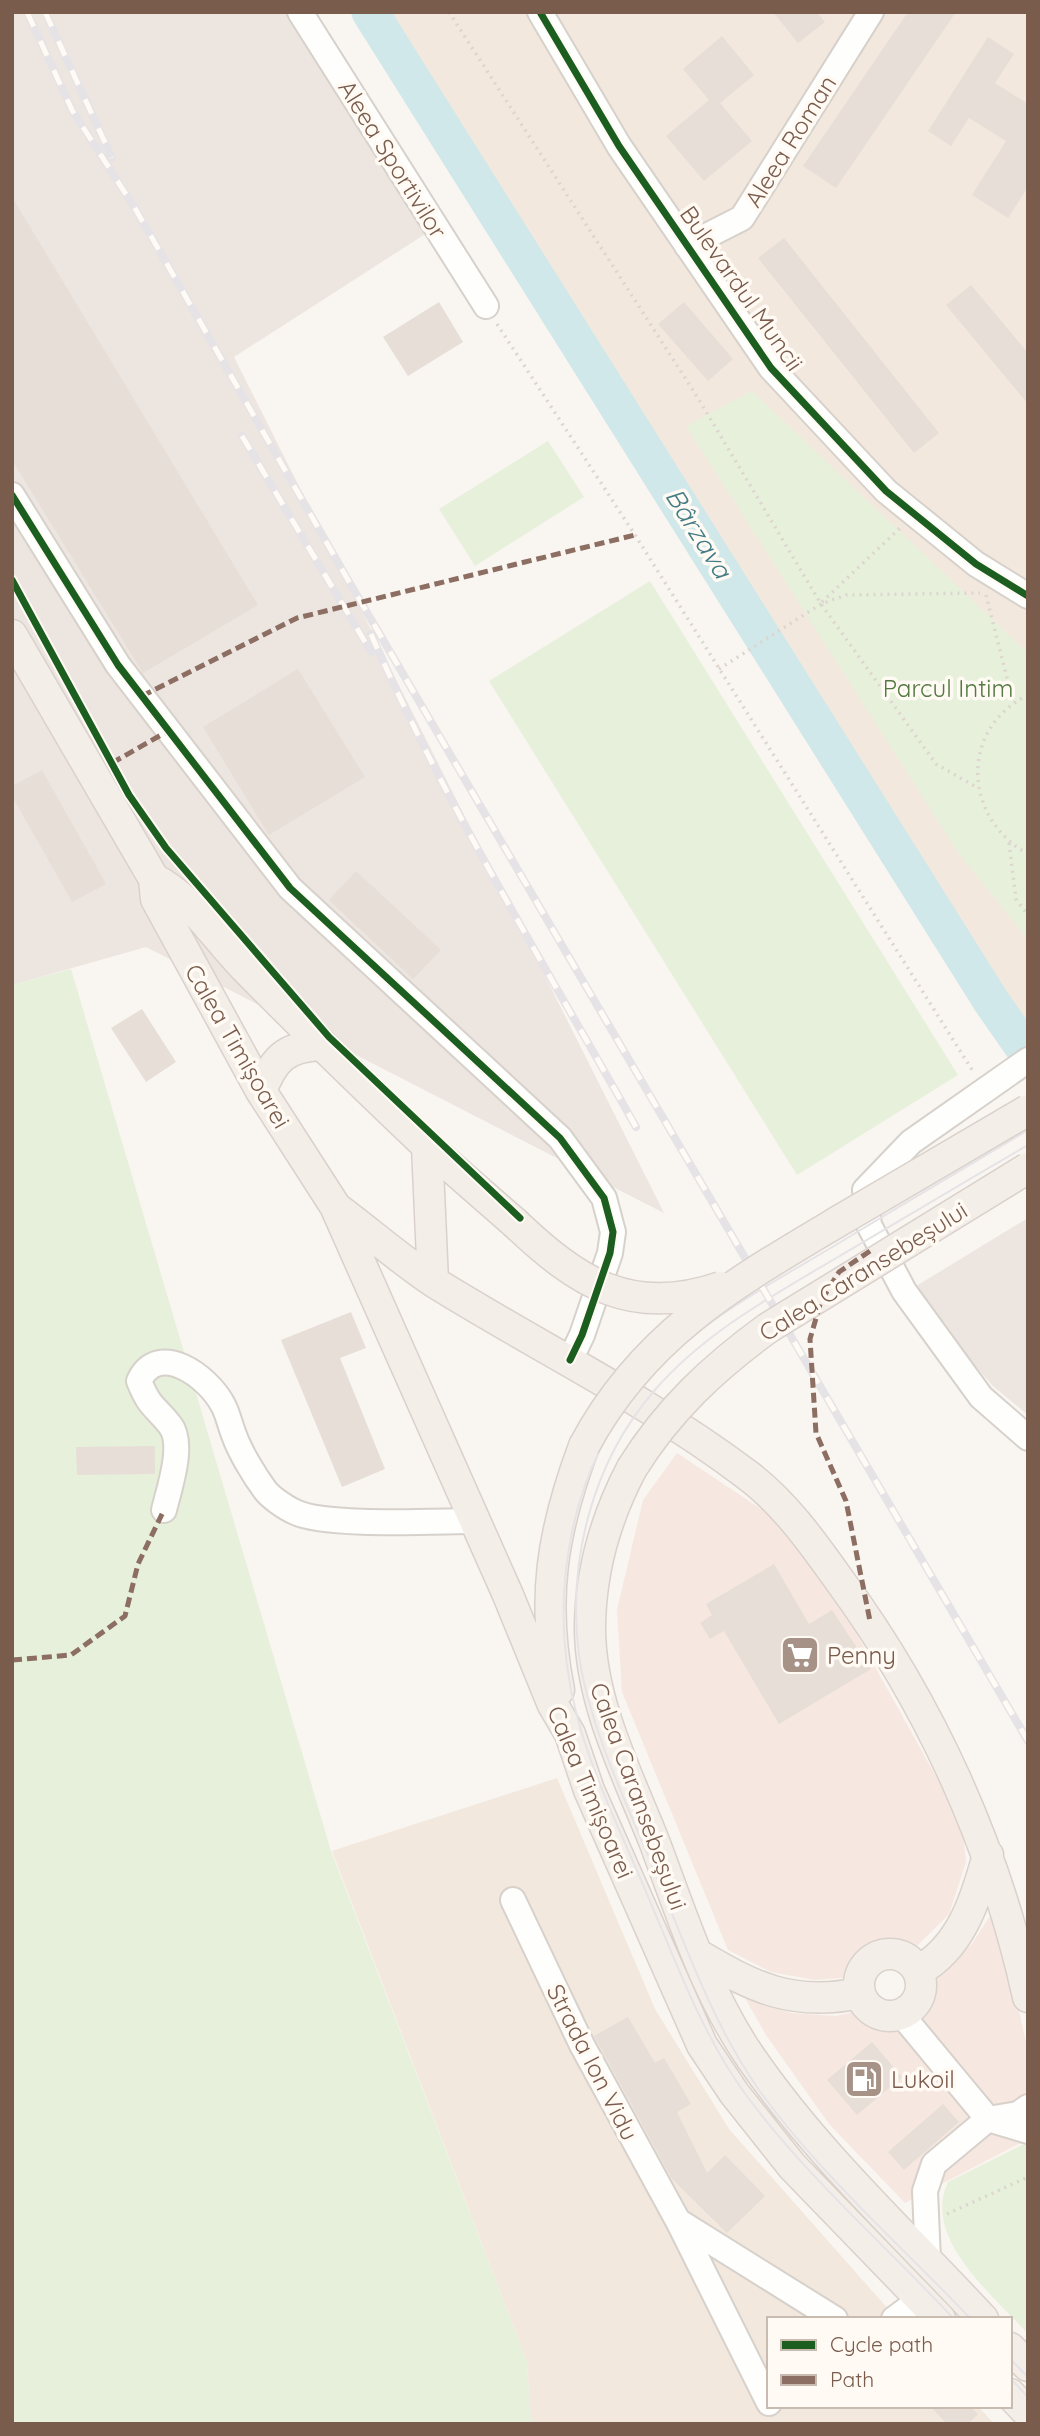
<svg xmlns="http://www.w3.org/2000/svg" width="1040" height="2436" viewBox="0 0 1040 2436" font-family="Quicksand,sans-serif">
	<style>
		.residential { fill: #f2e8de }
		.commercial { fill: #f6e8e1 }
		.industrial { fill: #ede5e0 }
		.green { fill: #e7f0db }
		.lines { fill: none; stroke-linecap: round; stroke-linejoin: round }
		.river { stroke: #d0e8ea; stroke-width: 37 }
		.building { fill: #e6ded7 }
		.minor-casing { stroke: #d7d1cb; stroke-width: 28 }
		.major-casing { stroke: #dad1cc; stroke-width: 33 }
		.path { stroke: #dcd5d0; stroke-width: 3.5; stroke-dasharray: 2 5; stroke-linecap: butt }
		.minor { stroke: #fefefd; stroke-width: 24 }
		.major { stroke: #f3eee8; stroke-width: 30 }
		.tram { stroke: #e6e3e7; stroke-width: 2 }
		.rail-casing { stroke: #e6e3e7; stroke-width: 8 }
		.rail { stroke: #fffaf3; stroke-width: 5; stroke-dasharray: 16; stroke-linecap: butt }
		.major-bridge-casing { stroke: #dad1cc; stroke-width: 33; stroke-linecap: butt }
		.major-bridge { stroke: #f3eee8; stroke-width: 30 }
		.quiet { stroke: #8d6e63; stroke-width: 5; stroke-dasharray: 10 5; stroke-linecap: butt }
		.cycleway-casing { stroke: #fffaf3; stroke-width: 11 }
		.cycleway { stroke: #1b5e20; stroke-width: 7 }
		.labels { text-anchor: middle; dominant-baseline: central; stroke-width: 7; stroke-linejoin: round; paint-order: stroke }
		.street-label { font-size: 24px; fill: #7a5c4d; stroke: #fffaf3 }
		.park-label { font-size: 24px; fill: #537a41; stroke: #fffaf3 }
		.poi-label { font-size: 24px; fill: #7a5c4d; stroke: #fffaf3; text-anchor: start }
		.water-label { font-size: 26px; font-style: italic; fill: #437c86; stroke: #fffaf3 }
	</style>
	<rect width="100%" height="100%" fill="#f9f5f0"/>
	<path class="residential" d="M350,12H1028V1078Z
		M557,1778L655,2009L729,2129L897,2319H769V2406H978L994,2424H531L527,2362L332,1851Z"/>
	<path class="commercial" d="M677,1453L764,1511L816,1561L962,1823L966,1862L949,1914L910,1953L886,1948L862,1958L852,1977L815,1980L771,1972L728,1950L622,1692L617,1610L643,1500Z
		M996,1907L1028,2051V2139L905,2203L829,2124L766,2035L745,1998L791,2013L836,2016L862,2010L879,2019L902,2018L922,2003L927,1985L971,1945Z"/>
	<path class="industrial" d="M12,12H294L433,229L234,357L664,1213L146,947L12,985Z
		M1028,1218V1415L993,1386L908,1291Z"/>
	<path class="green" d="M752,391L1028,653V939L959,854L686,426Z
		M548,441L584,497L475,566L439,509Z
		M650,581L958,1075L797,1175L489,681Z
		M71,969L331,1851L527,2362L531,2424H12V985Z
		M1022,2145H1028V2334C995,2297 921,2238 948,2182Z"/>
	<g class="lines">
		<path class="river" d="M370,12L991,1001L1028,1054"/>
	</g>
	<path class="building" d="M773,12H817L825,22L798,43Z
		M908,12H956L836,188L803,166Z
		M722,36L754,75L720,103L752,141L704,181L666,136L709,100L683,69Z
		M988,37L1014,54L995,83L1028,104V187L1008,218L972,195L1006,141L969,118L951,146L928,131Z
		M12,197L258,605L143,673L12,460Z
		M784,238L939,433L914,453L758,258Z
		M971,285L1028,353V404L946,305Z
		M439,302L463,342L408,376L383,337Z
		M684,302L733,359L708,381L658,324Z
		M298,669L365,777L269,835L203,727Z
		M42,770L106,884L72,902L12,796V786Z
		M356,871L441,950L413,979L329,900Z
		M142,1009L176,1062L146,1082L111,1028Z
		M351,1312L366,1348L340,1358L385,1469L342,1487L281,1340Z
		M155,1446V1474L77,1475L76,1447Z
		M774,1564L809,1624L832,1610L871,1669L779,1724L724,1631L710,1639L700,1623L712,1615L706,1604Z
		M628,2017L655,2063L664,2058L691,2104L677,2112L707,2173L725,2155L765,2196L727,2233L672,2179L594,2036Z
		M872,2042L902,2077L857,2115L827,2080Z
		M943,2104L959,2122L904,2170L888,2152Z
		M930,2406H970L978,2414L968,2424H947Z"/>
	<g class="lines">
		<g class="minor-casing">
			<path id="minor" d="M300,12L486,306
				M540,12L619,146L771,368L886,491L976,564L1028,596
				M687,246L742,218L871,12
				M12,495L118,665L290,888L560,1138L604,1198L613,1232L610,1253L582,1335L570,1360
				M1028,1060L911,1142L865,1190L869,1225L904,1291L981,1397L1028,1438
				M164,1510C169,1489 185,1444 170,1425C154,1405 150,1408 139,1381C158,1340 208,1376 223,1405C228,1414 230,1425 234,1435C240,1452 254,1475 265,1490C271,1498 286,1508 295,1512C325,1527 437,1521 475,1521
				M513,1900L582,2045L678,2221L769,2403
				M901,2014L988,2119L1028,2131
				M678,2221L835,2319
				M928,2260L925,2191L934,2164L988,2119L1018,2114L1028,2107
				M894,2319L921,2299"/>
		</g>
		<g class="major-casing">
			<path id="major" d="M12,635L154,879L156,899L261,1091L335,1206L508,1595L553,1705L570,1734L589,1790L702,2045L734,2093L792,2166L940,2319
				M154,879C192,898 216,939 246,969C305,1029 366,1088 427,1146L433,1281
				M261,1091C274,1059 285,1047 320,1045
				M427,1146L515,1223
				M338,1209C370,1233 401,1260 434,1282C538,1347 648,1400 746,1474C784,1502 813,1543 840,1581C931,1705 995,1847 1028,1997
				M632,1468C606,1517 591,1568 590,1625C589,1700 627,1773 654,1841C682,1915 706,1993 751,2058C817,2154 904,2234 983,2319
				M559,1690C541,1599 552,1532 584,1446
				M859 1985a31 31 0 1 1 62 0a31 31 0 1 1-62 0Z
				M697,1954C754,1988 793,2007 860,1993
				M918,1971C961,1948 976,1899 988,1855
				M1010,2348L1028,2366
				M1010,2394L1028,2413"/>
		</g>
		<path class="path" d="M449,12L698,398L821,604L936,764L978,788
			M497,324L635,535L974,1073
			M986,595L1013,702
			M822,602L900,528
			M719,669L821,604L846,595L980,593
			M1028,695C959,729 963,818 1028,854
			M1009,843L1016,899L1028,915
			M947,2214L1028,2177"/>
		<use href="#minor" class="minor"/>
		<use href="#major" class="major"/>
		<path class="tram" d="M954,2319C886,2246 809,2179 749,2099C704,2039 678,1967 649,1899C624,1838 592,1776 576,1712C548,1601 567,1473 643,1384C693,1325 763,1288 829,1249C895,1209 961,1170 1028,1130
			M971,2319C901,2246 817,2171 759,2090C715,2027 689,1955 660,1884C632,1815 589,1729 579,1655C567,1561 592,1463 654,1391C704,1333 772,1296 838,1257C901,1220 964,1182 1028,1145
			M1010,2359L1028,2377
			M1010,2378L1028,2397"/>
		<g class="rail-casing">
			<path id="rail" d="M27,12L72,110L136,210L348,580L1028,1741
				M45,12L112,158
				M242,436L371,652
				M371,634C445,805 545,965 636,1127"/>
		</g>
		<use href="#rail" class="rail"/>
		<g class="major-bridge-casing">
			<path id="major-bridge" d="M515,1223C578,1283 632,1318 721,1287
				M584,1446C644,1333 738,1281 844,1218C905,1182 967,1146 1028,1110
				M632,1468C668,1410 713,1368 768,1328L1028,1168"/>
		</g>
		<use href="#major-bridge" class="major-bridge"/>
		<path class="quiet" d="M142,696L297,618L635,535
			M112,763L168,731
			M870,1251L839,1272L821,1301L810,1339L816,1433L846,1501L870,1621
			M12,1660L71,1655L125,1616L138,1564L164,1510"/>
		<g class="cycleway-casing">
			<path id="cycleway" d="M540,12L619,146L771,368L886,491L976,564L1028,596
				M12,495L118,665L290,888L560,1138L604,1198L613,1232L610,1253L582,1335L570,1360
				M12,580L129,795L166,848L329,1037L520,1218"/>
		</g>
		<use href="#cycleway" class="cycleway"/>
	</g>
	<defs>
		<g id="supermarket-square" transform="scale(2.0125)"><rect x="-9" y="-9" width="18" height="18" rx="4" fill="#a69286" stroke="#fffaf3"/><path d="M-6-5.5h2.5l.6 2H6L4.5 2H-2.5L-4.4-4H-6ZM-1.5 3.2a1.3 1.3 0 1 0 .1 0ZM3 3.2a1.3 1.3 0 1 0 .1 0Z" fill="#fff"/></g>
		<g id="fuel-square" transform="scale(2.0125)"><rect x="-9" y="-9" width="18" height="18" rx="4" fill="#a69286" stroke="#fffaf3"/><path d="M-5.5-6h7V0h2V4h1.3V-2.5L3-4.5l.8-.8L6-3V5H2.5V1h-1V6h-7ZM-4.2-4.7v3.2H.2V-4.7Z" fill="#fff"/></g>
	</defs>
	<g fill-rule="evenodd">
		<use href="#supermarket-square" x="800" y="1655"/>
		<use href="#fuel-square" x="864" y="2079"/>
	</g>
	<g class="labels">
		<g class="street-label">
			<text transform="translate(790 141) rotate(-58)">Aleea Roman</text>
			<text transform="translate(393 159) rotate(58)">Aleea Sportivilor</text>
			<text transform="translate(742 288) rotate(55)">Bulevardul Muncii</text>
			<text transform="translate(238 1046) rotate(60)">Calea Timișoarei</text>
			<text transform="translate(863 1271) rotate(-32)">Calea Caransebeșului</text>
			<text transform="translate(591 1792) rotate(67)">Calea Timișoarei</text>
			<text transform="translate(639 1796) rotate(70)">Calea Caransebeșului</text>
			<text transform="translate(593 2062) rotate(63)">Strada Ion Vidu</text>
		</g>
		<g class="park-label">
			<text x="948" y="688">Parcul Intim</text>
		</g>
		<g class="poi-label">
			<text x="827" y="1655">Penny</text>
			<text x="891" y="2079">Lukoil</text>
		</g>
		<g class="water-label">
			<text transform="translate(699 533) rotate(58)">Bârzava</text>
		</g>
	</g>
	<rect width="1040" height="2436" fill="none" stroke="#7a5c4d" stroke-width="28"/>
	<rect x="767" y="2317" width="245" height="91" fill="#fffaf3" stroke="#cabbb1" stroke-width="2"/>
	<rect x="781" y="2340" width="35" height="10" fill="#1b5e20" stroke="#cabbb1" stroke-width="2"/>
	<text x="830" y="2352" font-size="21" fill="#7a5c4d">Cycle path</text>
	<rect x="781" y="2375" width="35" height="10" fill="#8d6e63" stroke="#cabbb1" stroke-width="2"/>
	<text x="830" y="2387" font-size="21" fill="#7a5c4d">Path</text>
</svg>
